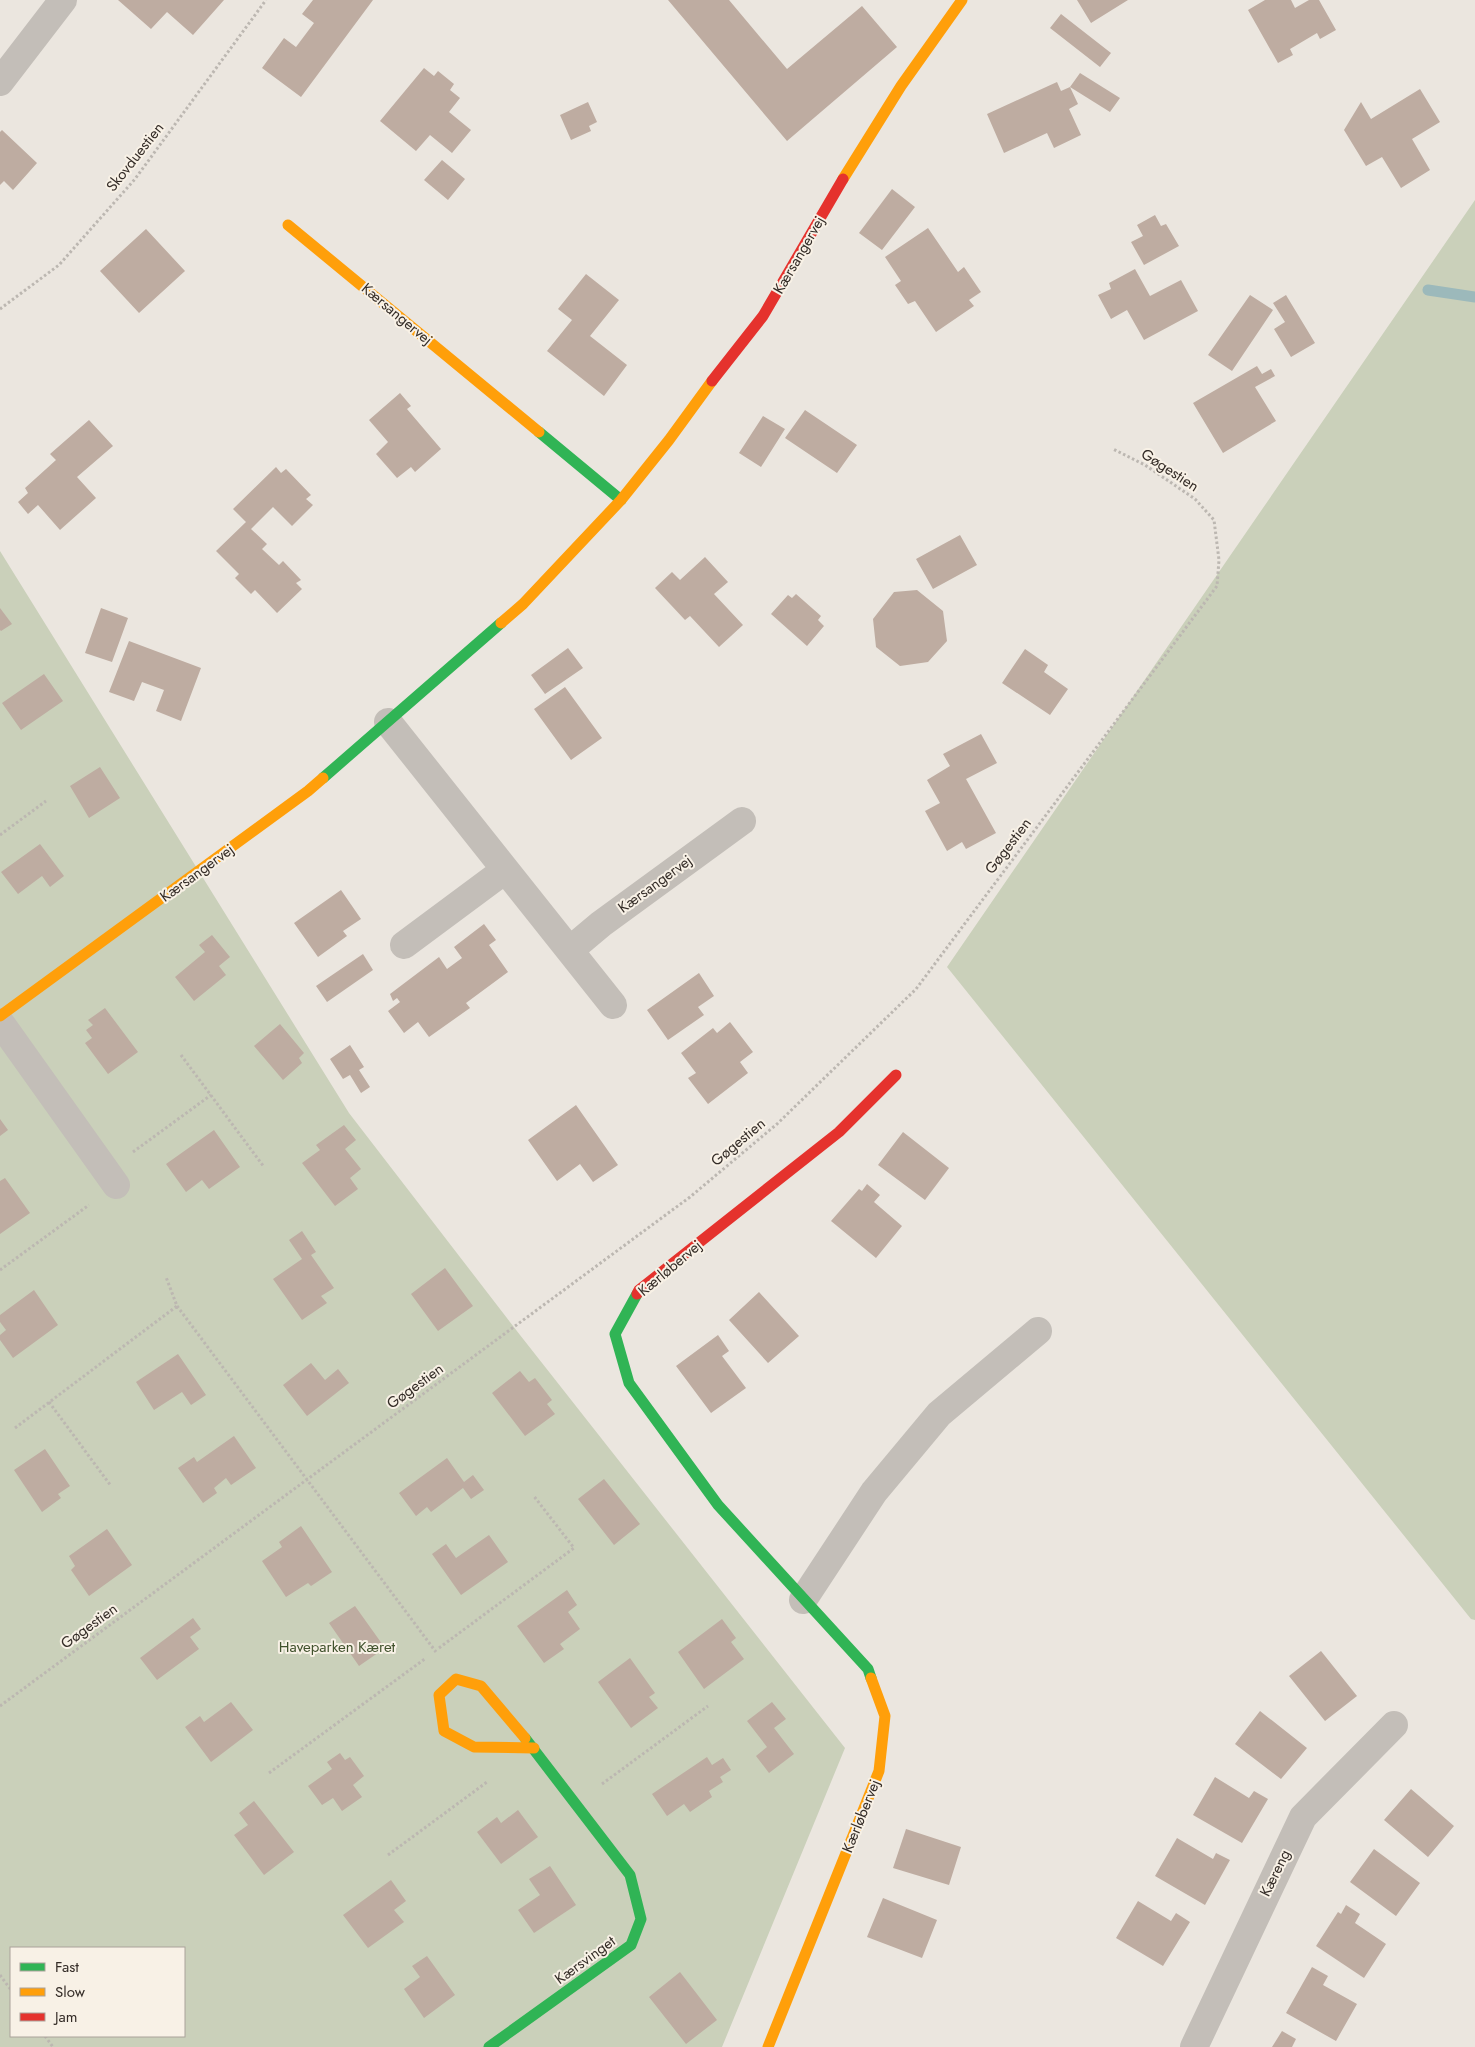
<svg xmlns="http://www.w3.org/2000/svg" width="1475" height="2047" viewBox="0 0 1475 2047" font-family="Jost,sans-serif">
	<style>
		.green { fill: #cad0ba; fill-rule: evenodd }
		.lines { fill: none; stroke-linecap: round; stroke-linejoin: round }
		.stream { stroke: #9cb9bb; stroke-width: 11 }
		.building { fill: #beaca1 }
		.path { stroke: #bcb7b1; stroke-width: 3; stroke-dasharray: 2.5 2.5; stroke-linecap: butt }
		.street { stroke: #c3beb8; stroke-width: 28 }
		.fast { stroke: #30b455; stroke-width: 11 }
		.slow { stroke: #ff9f0a; stroke-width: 11 }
		.jam { stroke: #e5322d; stroke-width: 11 }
		.labels { text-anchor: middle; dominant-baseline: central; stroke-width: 4; stroke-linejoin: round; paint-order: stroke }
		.street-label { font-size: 15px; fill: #342c27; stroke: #f8f1e6 }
		.park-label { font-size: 15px; fill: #40512c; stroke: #f8f1e6 }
	</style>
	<rect width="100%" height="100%" fill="#ebe6df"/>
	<path class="green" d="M1475,200V1620L1471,1619L947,967Z
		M0,551L349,1113L520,1335L845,1748L722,2047H0ZM11,1948H184V2036H11Z"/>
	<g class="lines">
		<path class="stream" d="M1428,290L1475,297"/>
	</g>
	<path class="building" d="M118,0H224L193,35L167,12L151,29Z
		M313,0H373L301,97L262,68L284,38L296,47L314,23L302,14Z
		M668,0H729L787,69L862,6L897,47L787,141Z
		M1077,0H1128L1091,23Z
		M1265,0H1291L1295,8L1309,0H1319L1336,30L1320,39L1317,33L1290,49L1293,55L1278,63L1248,10Z
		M1061,14L1111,53L1100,67L1050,28Z
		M424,68L434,76L438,71L454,84L450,90L460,98L449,112L471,130L452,153L430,135L416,151L380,121Z
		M1080,73L1120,98L1110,112L1070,87Z
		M1057,82L1061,91L1070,87L1078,104L1069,109L1081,135L1054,148L1047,133L1004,153L987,114Z
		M1420,89L1440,122L1412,139L1430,170L1401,188L1382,157L1366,166L1344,130L1361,102L1371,119Z
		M588,102L597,122L589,126L591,131L571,140L560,115Z
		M2,130L37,163L13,190L4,181L0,185V132Z
		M442,160L465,179L448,200L424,180Z
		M892,189L915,207L882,250L859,233Z
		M1155,215L1161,226L1166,224L1179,246L1144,265L1131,242L1143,236L1137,225Z
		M928,228L958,272L964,267L981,292L969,300L974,306L936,332L915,301L908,304L895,285L901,281L885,257Z
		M146,229L185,271L139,313L100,271Z
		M1135,269L1150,296L1181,280L1198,311L1144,340L1127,310L1111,319L1098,295L1111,289L1109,283Z
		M586,274L619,300L590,336L627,365L604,396L547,351L572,320L558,309Z
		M1250,295L1273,310L1232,371L1208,355Z
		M1286,295L1315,343L1291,357L1274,329L1285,322L1273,303Z
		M1257,366L1262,374L1271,369L1275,376L1255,387L1276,421L1223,453L1193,403Z
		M400,393L411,406L407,409L441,449L415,472L411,467L397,478L376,454L388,442L369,420Z
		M805,410L857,445L837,473L785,438Z
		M763,416L785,429L761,467L739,453Z
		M89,420L113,446L77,477L96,498L60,530L38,505L28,514L18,502L28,493L25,488L56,460L50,454Z
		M276,467L281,473L286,469L311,495L306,499L313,505L292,526L273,507L251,529L267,544L262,549L279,565L283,561L301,580L296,583L302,589L277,613L255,590L251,594L235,578L239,574L216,551L246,522L233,509Z
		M960,535L977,565L933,589L916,559Z
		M705,557L728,582L714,594L743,625L719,647L690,616L685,620L655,588L672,572L680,580Z
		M917,590L943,611L947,641L928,662L900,666L876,647L873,619L894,592Z
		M796,594L821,616L818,620L824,626L807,646L771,614L788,595L792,598Z
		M0,608L12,624L1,631L0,630Z
		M101,608L128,618L112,662L85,653Z
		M129,641L201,668L181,721L156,711L164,690L142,682L134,701L109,692Z
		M568,648L583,668L545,694L531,675Z
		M1025,649L1048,665L1044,672L1068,689L1050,715L1002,683Z
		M44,674L63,701L21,730L2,703Z
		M565,687L602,738L571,760L534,709Z
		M981,734L997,763L966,779L996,833L966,849L962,842L947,851L925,811L940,803L927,780L950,766L943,754Z
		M100,767L120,798L89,818L70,786Z
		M40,844L64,876L50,887L42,876L18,894L1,872Z
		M341,890L361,919L343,931L347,936L318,957L294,923Z
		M484,924L496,940L489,945L508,972L466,1003L470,1008L429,1037L418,1022L404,1033L388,1011L400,1002L397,998L393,1001L390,994L439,957L447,969L462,958L454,947Z
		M212,935L230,957L219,966L226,975L194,1001L175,977L205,952L199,945Z
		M363,954L373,970L327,1002L316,986Z
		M699,973L714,996L698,1007L704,1015L668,1040L647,1010Z
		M105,1008L138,1052L108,1074L85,1043L92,1038L86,1030L93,1025L88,1020Z
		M730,1022L753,1052L740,1062L748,1073L708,1104L688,1078L696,1073L681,1053L713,1028L717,1033Z
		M280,1024L304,1053L299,1058L302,1063L283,1080L254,1046Z
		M350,1045L364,1067L359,1070L370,1087L361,1093L350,1075L343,1079L330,1059Z
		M576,1105L618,1165L593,1182L580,1164L557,1181L528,1140Z
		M0,1119L8,1130L0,1136Z
		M344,1125L356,1140L345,1149L361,1169L350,1178L358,1189L335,1206L302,1163L320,1150L316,1145Z
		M214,1130L240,1167L209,1189L202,1180L186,1192L166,1164Z
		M903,1132L949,1168L925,1200L878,1165Z
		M5,1178L30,1213L0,1234V1181Z
		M867,1184L880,1195L874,1202L902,1226L876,1258L831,1221L859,1189L862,1191Z
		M302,1231L316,1252L311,1255L334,1288L321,1296L327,1303L302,1320L273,1279L302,1259L289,1240Z
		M445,1268L473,1306L438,1331L411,1294Z
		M34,1290L58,1325L13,1358L0,1340V1335L6,1330L0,1322V1315Z
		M759,1292L799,1336L768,1363L729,1320Z
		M718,1335L729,1351L722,1356L746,1388L711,1413L676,1366Z
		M178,1354L206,1395L191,1405L182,1392L154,1410L136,1382Z
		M311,1363L325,1380L338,1369L349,1383L307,1416L283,1385Z
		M520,1371L529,1382L535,1378L552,1400L547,1404L555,1414L525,1436L492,1393Z
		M234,1436L256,1468L231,1485L226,1478L214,1488L217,1493L203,1503L178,1468L194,1457L197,1462Z
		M45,1449L70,1486L58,1494L61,1498L42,1512L14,1470Z
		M447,1458L464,1482L473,1475L484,1490L471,1499L463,1488L431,1512L427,1507L416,1516L399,1493Z
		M604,1479L640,1524L614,1545L578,1499Z
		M301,1526L332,1572L311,1586L308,1583L286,1597L262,1561L282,1547L279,1542Z
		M107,1529L132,1565L89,1596L71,1570L75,1566L69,1556Z
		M489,1535L508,1562L461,1595L432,1554L446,1544L456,1558Z
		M567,1590L577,1605L568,1612L580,1629L560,1644L564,1649L544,1663L517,1626Z
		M355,1606L385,1648L359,1666L329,1623Z
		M193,1618L201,1629L190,1637L199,1649L157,1680L140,1658Z
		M722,1619L736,1638L731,1642L744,1659L704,1689L678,1652Z
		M1321,1651L1357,1696L1325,1721L1289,1676Z
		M630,1658L655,1693L649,1697L658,1708L631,1728L598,1682Z
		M231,1702L253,1730L211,1762L185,1727L200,1716L204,1722Z
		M772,1702L786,1719L774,1728L794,1754L769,1773L756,1756L767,1747L747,1721Z
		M1260,1711L1307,1748L1281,1779L1235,1744Z
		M340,1753L345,1760L350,1757L364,1776L353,1785L362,1797L342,1811L333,1798L322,1805L308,1786L332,1769L327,1762Z
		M707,1757L712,1765L723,1758L731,1770L720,1777L723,1782L709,1791L712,1797L690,1812L684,1804L667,1816L652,1794Z
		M1215,1777L1249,1798L1254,1791L1268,1799L1242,1843L1193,1815Z
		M1411,1789L1454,1826L1428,1857L1384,1820Z
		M254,1801L294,1852L264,1875L234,1835L248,1825L239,1813Z
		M518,1810L538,1837L501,1864L477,1832L497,1817L501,1823Z
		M906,1829L961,1847L949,1885L893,1868Z
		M1177,1838L1213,1859L1216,1853L1230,1860L1205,1905L1155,1876Z
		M1374,1849L1420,1883L1396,1916L1350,1882Z
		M550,1866L576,1905L534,1933L518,1910L540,1895L529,1879Z
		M391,1880L406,1901L394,1910L404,1922L368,1948L343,1915Z
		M883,1898L937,1920L922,1958L867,1937Z
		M1138,1901L1171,1921L1176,1913L1190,1922L1163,1966L1116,1938Z
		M1346,1905L1360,1914L1355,1923L1386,1944L1364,1978L1316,1946L1338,1912L1341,1914Z
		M427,1956L455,1995L424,2018L404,1989L420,1977L412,1966Z
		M1312,1967L1328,1976L1323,1985L1357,2004L1336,2041L1286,2013Z
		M680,1972L717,2020L686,2044L649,1997Z
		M1282,2031L1296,2039L1292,2047H1272Z"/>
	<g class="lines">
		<path class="path" d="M0,309L59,265L135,179L266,0
			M0,835L46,801
			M181,1055L264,1167
			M133,1152L211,1095
			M0,1270L89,1205
			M177,1306L436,1652
			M49,1402L111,1486
			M15,1428L177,1306L166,1277
			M439,1648L574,1548L533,1495
			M0,1706L690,1197L777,1124L916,989L1217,586L1219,560L1214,520L1195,499L1145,465L1113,449
			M269,1773L426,1658
			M602,1784L708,1706
			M388,1855L487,1782
			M0,1975L11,1990
			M45,2036L53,2047"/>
		<path class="street" d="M0,82L63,0
			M388,722L613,1005
			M404,945L505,870
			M570,950L601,924L742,821
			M0,1022L116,1185
			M803,1600L874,1492L939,1414L1038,1331
			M1194,2047L1303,1817L1394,1725"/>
		<path class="fast" d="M539,432L621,500
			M323,778L501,623
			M637,1294L615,1334L629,1383L718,1505L868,1669L871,1678
			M489,2047L631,1945L641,1919L630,1875L525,1738"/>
		<path class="slow" d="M843,179L901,86L962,0
			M288,225L539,432
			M501,623L523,604L621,500L669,440L712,381
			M0,1016L308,791L323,778
			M525,1738L481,1686L456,1679L439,1695L444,1731L474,1747L534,1748
			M768,2047L879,1771L885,1716L871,1678"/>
		<path class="jam" d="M712,381L763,316L843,179
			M637,1294L639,1290L839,1132L896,1075"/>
	</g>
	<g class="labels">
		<g class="street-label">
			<text transform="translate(135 157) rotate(-52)">Skovduestien</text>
			<text transform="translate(799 255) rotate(-60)">Kærsangervej</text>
			<text transform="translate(397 314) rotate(40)">Kærsangervej</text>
			<text transform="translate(1170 470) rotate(33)">Gøgestien</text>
			<text transform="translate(1008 846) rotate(-53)">Gøgestien</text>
			<text transform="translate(197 873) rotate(-36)">Kærsangervej</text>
			<text transform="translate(655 884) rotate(-36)">Kærsangervej</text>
			<text transform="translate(738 1142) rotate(-40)">Gøgestien</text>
			<text transform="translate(670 1268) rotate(-40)">Kærløbervej</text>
			<text transform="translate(415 1386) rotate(-36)">Gøgestien</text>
			<text transform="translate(89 1626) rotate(-36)">Gøgestien</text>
			<text transform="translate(861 1816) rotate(-68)">Kærløbervej</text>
			<text transform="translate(1275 1873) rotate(-64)">Kæreng</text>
			<text transform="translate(585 1960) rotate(-36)">Kærsvinget</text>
		</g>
		<g class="park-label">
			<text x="337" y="1647">Haveparken Kæret</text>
		</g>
	</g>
	<rect x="10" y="1947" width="175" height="90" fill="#f8f1e6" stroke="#aaa29a"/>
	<rect x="20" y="1963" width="25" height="8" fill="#30b455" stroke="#aaa29a"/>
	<text x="55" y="1972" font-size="15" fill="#342c27">Fast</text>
	<rect x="20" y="1988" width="25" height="8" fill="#ff9f0a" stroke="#aaa29a"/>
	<text x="55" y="1997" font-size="15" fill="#342c27">Slow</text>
	<rect x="20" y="2013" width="25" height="8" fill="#e5322d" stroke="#aaa29a"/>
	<text x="55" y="2022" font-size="15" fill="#342c27">Jam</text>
</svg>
